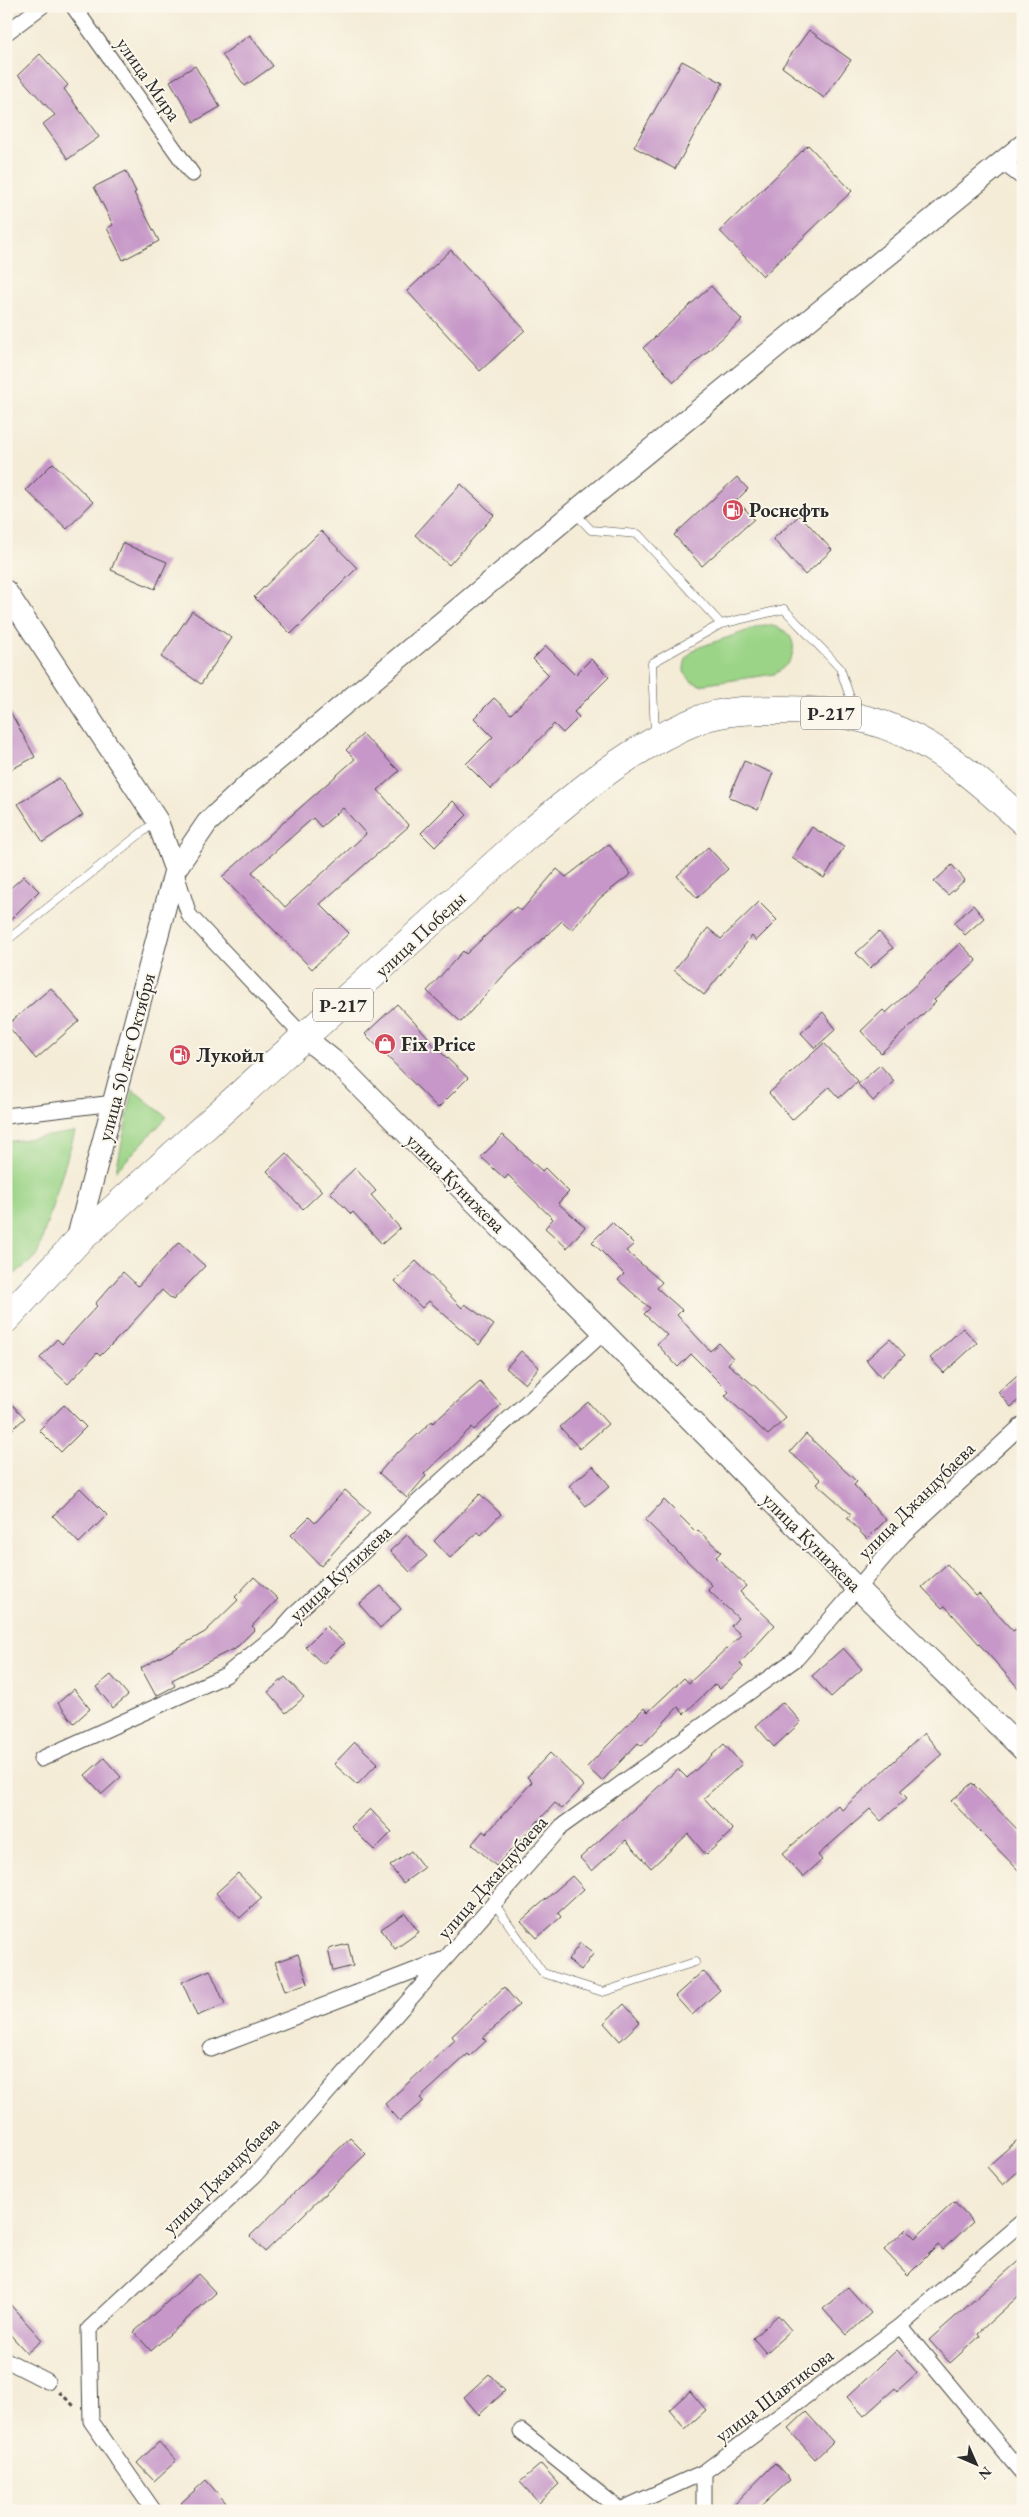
<svg xmlns="http://www.w3.org/2000/svg" width="1029" height="2517" viewBox="0 0 1029 2517" font-family="'EB Garamond',serif">
	<style>
		.green { fill: #9bd487; stroke: #638059 }
		.building { fill: #c697c8; fill-rule: evenodd }
		.lines { fill: none; stroke-linecap: round; stroke-linejoin: round }
		.lane-casing { stroke: #494845; stroke-width: 9 }
		.street-casing { stroke: #494845; stroke-width: 17 }
		.secondary-casing { stroke: #494845; stroke-width: 23 }
		.highway-casing { stroke: #494845; stroke-width: 29 }
		.path { stroke: #494845; stroke-width: 3; stroke-dasharray: 4 4; stroke-linecap: butt }
		.lane { stroke: #fff; stroke-width: 8 }
		.street { stroke: #fff; stroke-width: 15 }
		.secondary { stroke: #fff; stroke-width: 21 }
		.highway { stroke: #fff; stroke-width: 28 }
		.labels { text-anchor: middle; dominant-baseline: central; stroke-width: 4; stroke-linejoin: round; paint-order: stroke }
		.shield { fill: #fbf7ec; stroke: #696865; stroke-width: 1 }
		.shield-label { font-size: 19px; font-weight: bold; fill: #2b2b2b }
		.street-label { font-size: 20px; fill: #2b2b2b; stroke: #fbf7ec }
		.poi-label { font-size: 20px; font-weight: bold; fill: #2b2b2b; stroke: #fbf7ec; text-anchor: start }
	</style>
	<rect width="100%" height="100%" fill="#fbf7ec"/>
	<filter id="ink" filterUnits="userSpaceOnUse"><feTurbulence type="fractalNoise" baseFrequency=".02" numOctaves="2"/><feDisplacementMap in="SourceGraphic" scale="10" xChannelSelector="R" yChannelSelector="G"/><feConvolveMatrix kernelMatrix="1 2 1 2 8 2 1 2 1" color-interpolation-filters="sRGB"/></filter>
	<filter id="wash" filterUnits="userSpaceOnUse"><feTurbulence type="fractalNoise" baseFrequency=".0096" numOctaves="4" result="noise"/><feDisplacementMap in="SourceGraphic" scale="20" xChannelSelector="R" yChannelSelector="G"/><feGaussianBlur stdDeviation="1.12" result="paint"/><feColorMatrix in="noise" values="0 0 0 0 0 0 0 0 0 0 0 0 0 0 0 0 0 1.4 0 .05"/><feComposite in="paint" operator="in"/></filter>
	<g filter="url(#wash)">
		<rect width="100%" height="100%" fill="#f4ecd7"/>
		<path class="green" d="M764,625C799,626 803,659 774,674L700,685L691,681L684,672C684,660 687,655 697,648Z
			M133,1090L167,1117L116,1171Z
			M75,1132L37,1256L6,1281V1142Z"/>
		<g id="blocks">
			<path class="building" d="M809,30L851,60L824,98L782,67Z
				M250,35L273,66L245,86L222,55Z
				M40,54L68,85L64,89L99,137L68,159L43,124L55,115L18,75Z
				M682,61L723,83L675,169L634,147Z
				M195,66L220,107L194,122L170,81Z
				M808,145L852,191L763,276L720,231Z
				M126,171L136,192L134,193L159,241L123,260L107,228L113,225L94,187Z
				M451,250L525,330L480,371L407,291Z
				M711,286L742,320L674,382L643,348Z
				M53,463L93,502L67,529L26,490Z
				M737,477L748,489L737,500L754,519L702,566L674,535Z
				M461,484L494,515L449,565L415,535Z
				M800,515L832,550L805,575L773,539Z
				M321,531L357,568L291,634L254,597Z
				M122,543L167,562L155,589L111,570Z
				M192,611L232,638L201,684L161,657Z
				M546,646L575,675L591,659L609,677L574,712L579,717L563,733L554,724L491,789L466,764L493,737L474,718L494,698L511,714L549,675L533,659Z
				M6,704L35,757L6,772Z
				M363,734L399,771L378,790L409,826L320,904L349,933L312,969L222,877L355,759L346,750ZM343,808L366,834L285,907L252,872L313,818L321,827Z
				M744,761L773,773L758,810L729,797Z
				M59,778L83,815L43,842L18,804Z
				M453,801L467,815L435,847L421,833Z
				M812,827L844,847L824,878L792,858Z
				M609,844L631,874L600,898L572,930L562,921L503,976L461,1022L427,991L463,951L466,954L516,907L521,911L557,869L566,877Z
				M708,847L728,869L697,898L677,876Z
				M952,865L965,880L948,895L934,882Z
				M24,876L39,891L6,924V892Z
				M759,902L777,920L756,941L752,936L704,995L674,970L708,928L721,939Z
				M973,905L984,918L965,935L954,923Z
				M879,932L893,948L870,968L856,953Z
				M960,943L977,961L934,1000L936,1002L881,1053L861,1031L883,1010L886,1013Z
				M51,988L79,1021L36,1059L7,1025Z
				M397,1004L429,1038L427,1039L468,1078L438,1108L365,1034Z
				M823,1012L836,1029L815,1048L801,1033Z
				M824,1043L858,1081L839,1098L829,1087L792,1120L769,1093Z
				M880,1065L894,1081L873,1101L858,1084Z
				M503,1135L542,1171L545,1168L569,1192L558,1203L585,1227L567,1248L545,1228L553,1219L508,1175L505,1179L481,1157Z
				M286,1153L322,1191L303,1209L267,1171Z
				M355,1168L376,1191L371,1195L400,1228L382,1244L353,1212L351,1214L330,1192Z
				M612,1222L634,1244L626,1251L662,1282L657,1288L682,1310L677,1315L710,1351L719,1343L733,1358L728,1364L757,1388L786,1418L768,1435L725,1396L729,1392L691,1354L678,1367L657,1344L667,1335L644,1314L650,1308L618,1280L624,1274L592,1242Z
				M179,1242L205,1266L173,1300L162,1290L125,1331L100,1356L97,1353L68,1384L40,1358L57,1339L62,1344L97,1306L95,1304L123,1272L138,1286Z
				M416,1261L462,1308L465,1304L494,1325L479,1345L429,1301L422,1308L395,1281Z
				M963,1328L977,1343L944,1373L930,1358Z
				M890,1339L905,1355L881,1377L866,1360Z
				M521,1351L539,1367L525,1384L506,1368Z
				M1023,1370V1396L1011,1407L998,1392Z
				M480,1382L501,1405L474,1430L472,1427L424,1474L426,1476L407,1498L379,1473L397,1452L398,1453L432,1421L433,1423Z
				M6,1398L25,1418L6,1435Z
				M588,1402L608,1424L580,1449L560,1427Z
				M64,1405L86,1427L61,1452L39,1430Z
				M806,1434L857,1482L854,1485L886,1520L867,1539L847,1518L851,1514L817,1484L821,1480L790,1452Z
				M593,1466L610,1486L586,1506L569,1486Z
				M80,1488L107,1515L79,1543L53,1516Z
				M345,1490L370,1512L321,1566L291,1535L309,1517L315,1523Z
				M480,1494L501,1514L481,1535L478,1532L450,1558L434,1541Z
				M664,1500L696,1532L698,1530L721,1552L716,1557L746,1586L740,1592L775,1625L740,1663L743,1667L720,1689L715,1684L684,1714L678,1707L642,1746L638,1743L602,1781L587,1767L607,1746L644,1708L648,1712L684,1678L689,1683L741,1635L731,1626L738,1618L708,1590L712,1585L645,1520Z
				M407,1535L427,1556L410,1572L390,1551Z
				M947,1564L976,1596L979,1594L1013,1631L1016,1629L1023,1637V1693L945,1606L942,1608L922,1587Z
				M254,1577L278,1599L252,1626L255,1629L234,1650L233,1649L172,1680L175,1686L156,1696L141,1668L205,1632L238,1600L235,1597Z
				M381,1586L401,1609L380,1628L359,1604Z
				M326,1626L344,1643L323,1664L305,1647Z
				M843,1648L862,1669L831,1697L812,1676Z
				M111,1675L128,1695L113,1708L96,1687Z
				M285,1677L304,1697L286,1713L268,1692Z
				M74,1689L90,1709L74,1723L58,1703Z
				M783,1702L801,1722L774,1747L756,1726Z
				M924,1733L942,1754L900,1791L907,1798L881,1821L870,1809L818,1855L822,1860L803,1877L782,1854L838,1805L842,1810Z
				M355,1742L378,1763L357,1785L334,1764Z
				M724,1744L742,1764L704,1798L733,1830L706,1855L688,1834L651,1868L626,1840L592,1871L580,1858L678,1769L687,1778Z
				M550,1753L584,1786L562,1809L555,1803L496,1866L472,1844L483,1831L486,1834L532,1782L527,1777Z
				M104,1758L121,1777L102,1794L85,1775Z
				M972,1783L1023,1835V1875L951,1801Z
				M370,1809L392,1832L374,1850L351,1827Z
				M411,1851L424,1868L403,1883L390,1866Z
				M238,1873L262,1898L240,1918L216,1893Z
				M572,1876L584,1889L558,1913L561,1917L537,1938L521,1921Z
				M405,1913L419,1932L395,1949L381,1929Z
				M580,1943L594,1953L581,1970L568,1960Z
				M348,1944L353,1966L333,1971L328,1949Z
				M298,1954L308,1983L285,1991L275,1962Z
				M210,1970L225,2004L197,2016L182,1982Z
				M703,1971L720,1990L692,2015L675,1996Z
				M504,1987L519,2005L483,2038L486,2041L470,2056L468,2054L420,2098L423,2101L400,2121L385,2104L455,2040L452,2036Z
				M624,2004L640,2022L620,2041L604,2023Z
				M1023,2135V2167L1003,2185L987,2167Z
				M350,2138L366,2154L265,2252L250,2236Z
				M954,2202L973,2222L942,2250L938,2245L908,2275L884,2250L906,2229L915,2238Z
				M1023,2257V2292L978,2333L980,2336L950,2363L929,2340Z
				M198,2274L216,2293L151,2351L134,2332Z
				M848,2287L871,2313L847,2335L823,2309Z
				M6,2300L42,2340L27,2353L6,2330Z
				M778,2315L791,2330L766,2353L753,2338Z
				M897,2350L917,2373L897,2391L895,2388L864,2416L847,2397Z
				M489,2374L505,2391L479,2415L464,2397Z
				M690,2391L706,2410L685,2429L669,2410Z
				M806,2412L833,2442L815,2459L788,2429Z
				M159,2442L176,2461L154,2481L137,2463Z
				M775,2463L790,2480L756,2511H728Z
				M541,2464L559,2484L539,2503L520,2482Z
				M206,2480L227,2504L219,2511H188L181,2503Z"/>
		</g>
	</g>
	<g filter="url(#ink)">
		<use href="#blocks" fill-opacity="0" stroke="#494845" stroke-width="1"/>
		<g class="lines">
			<g class="lane-casing">
				<path id="lane" d="M576,514L591,530L638,534L721,624L784,609L840,668L855,712
					M655,735L652,663L721,624
					M6,941L155,822
					M494,1903L543,1973L603,1992L695,1962"/>
			</g>
			<g class="street-casing">
				<path id="street" d="M73,6L192,174
					M6,33L42,6
					M1002,162L1023,178
					M175,870L189,915L305,1038
					M6,1116L114,1103
					M41,1759L226,1675L278,1633L294,1615L603,1333
					M211,2049L442,1960
					M1023,2221L900,2326L1023,2474
					M6,2360L47,2381
					M521,2431L620,2510L704,2472
					M154,2511L91,2421L89,2329L255,2175L562,1826L797,1658L903,1535L1023,1424
					M704,2511V2472L900,2326"/>
			</g>
			<g class="secondary-casing">
				<path id="secondary" d="M6,591L157,820L175,870
					M305,1038L339,1065L857,1588L1023,1750
					M76,1243L175,870L207,823L251,782L574,512L1023,145"/>
			</g>
			<g class="highway-casing">
				<path id="highway" d="M6,1319L76,1243L523,839C577,793 631,747 698,720C723,710 753,710 780,710C892,709 944,748 1023,821"/>
			</g>
			<path class="path" d="M59,2392L74,2406"/>
			<use href="#lane" class="lane"/>
			<use href="#street" class="street"/>
			<use href="#secondary" class="secondary"/>
			<use href="#highway" class="highway"/>
		</g>
	</g>
	<defs>
		<g id="fuel-disc" transform="scale(1.125)"><circle r="9.5" fill="#d1495b" stroke="#fbf7ec"/><path d="M-5.5-6h7V0h2V4h1.3V-2.5L3-4.5l.8-.8L6-3V5H2.5V1h-1V6h-7ZM-4.2-4.7v3.2H.2V-4.7Z" fill="#fff"/></g>
		<g id="shop-disc" transform="scale(1.125)"><circle r="9.5" fill="#d1495b" stroke="#fbf7ec"/><path d="M-5-2.5h2.3a2.7 3.5 0 0 1 5.4 0H5L5.5 6h-11ZM-1.5-2.5h3a1.5 2.3 0 0 0-3 0Z" fill="#fff"/></g>
	</defs>
	<g fill-rule="evenodd">
		<use href="#fuel-disc" x="733" y="510"/>
		<use href="#shop-disc" x="385" y="1044"/>
		<use href="#fuel-disc" x="180" y="1055"/>
	</g>
	<g class="labels">
		<g class="shield">
			<rect x="801" y="696.5" width="60" height="33" rx="4"/>
			<rect x="313" y="988.5" width="60" height="33" rx="4"/>
		</g>
		<g class="shield-label">
			<text x="831" y="713">Р-217</text>
			<text x="343" y="1005">Р-217</text>
		</g>
		<g class="street-label">
			<text transform="translate(149 79) rotate(55)">улица Мира</text>
			<text transform="translate(420 934) rotate(-43)">улица Победы</text>
			<text transform="translate(126 1057) rotate(-75)">улица 50 лет Октября</text>
			<text transform="translate(456 1183) rotate(45)">улица Кунижева</text>
			<text transform="translate(916 1500) rotate(-45)">улица Джандубаева</text>
			<text transform="translate(812 1542) rotate(45)">улица Кунижева</text>
			<text transform="translate(340 1573) rotate(-43)">улица Кунижева</text>
			<text transform="translate(492 1877) rotate(-49)">улица Джандубаева</text>
			<text transform="translate(221 2175) rotate(-45)">улица Джандубаева</text>
			<text transform="translate(774 2395) rotate(-37)">улица Шавтикова</text>
		</g>
		<g class="poi-label">
			<text x="749" y="510">Роснефть</text>
			<text x="401" y="1044">Fix Price</text>
			<text x="196" y="1055">Лукойл</text>
		</g>
	</g>
	<rect width="1029" height="2517" fill="none" stroke="#fbf7ec" stroke-width="25"/>
	<g transform="translate(976 2464) rotate(135)" stroke="#fbf7ec" stroke-width="4" paint-order="stroke">
	<path d="M0-4L9 19L0 12L-9 19Z" fill="#2b2b2b"/>
	<text y="-8" font-size="14" font-weight="bold" text-anchor="middle" fill="#2b2b2b">N</text>
	</g>
</svg>
